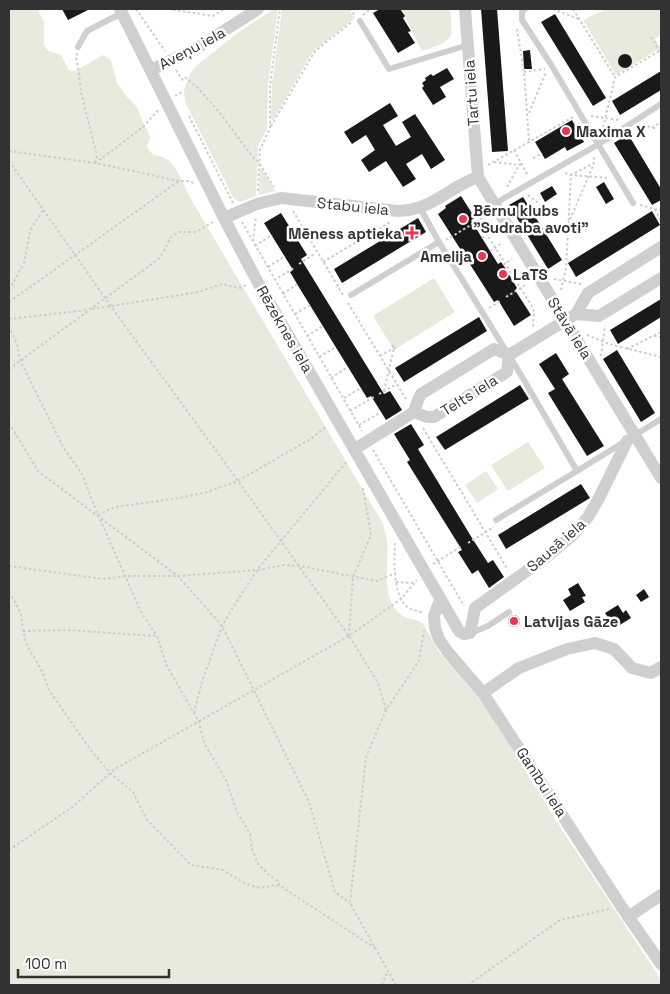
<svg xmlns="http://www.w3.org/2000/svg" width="670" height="994" viewBox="0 0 670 994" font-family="'Space Grotesk',sans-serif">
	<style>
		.green { fill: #e6ebde }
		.building { fill: #191919 }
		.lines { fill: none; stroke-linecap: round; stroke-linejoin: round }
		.path { stroke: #ccc; stroke-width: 2; stroke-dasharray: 2.5 2.5; stroke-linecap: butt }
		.lane { stroke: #cfcfcf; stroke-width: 6 }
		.street { stroke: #cfcfcf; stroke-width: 12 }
		.poi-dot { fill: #e63755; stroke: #fff; stroke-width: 2 }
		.labels { text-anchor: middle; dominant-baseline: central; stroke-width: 5; stroke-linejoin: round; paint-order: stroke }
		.street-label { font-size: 15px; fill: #323232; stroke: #fff }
		.poi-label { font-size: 15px; font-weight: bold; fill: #323232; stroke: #fff; text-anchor: start }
	</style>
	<rect width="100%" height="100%" fill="#fff"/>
	<path class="green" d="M9,9H38L44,23V45L48,51L61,55L69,70L75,71L103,55L111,60L117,83L127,97L137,107L143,122L148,132L150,138L147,146C152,159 159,153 168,160C179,169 185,188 192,201L383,524C384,530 387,537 387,543C389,565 381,595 398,612C406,620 414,618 423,623L439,652L476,693L512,749L560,827L658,975L661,985H9Z
		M274,9H278L268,85L267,129L258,146L256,196L240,202L234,199L185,102L184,90L187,81L191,72L198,64L239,32Z
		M282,9H347L355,18L313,51L273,120L271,119L272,84Z
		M401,9H450C453,42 454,40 422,51Z
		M606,9H660L661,11V35L655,39L660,48L616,75L583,20Z
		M262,169L275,191L259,195L260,170Z
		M434,278L455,312L394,350L373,316Z
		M528,442L545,468L508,491L491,465Z
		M486,471L498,489L477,503L465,485Z"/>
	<path class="building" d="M62,9H90L68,20Z
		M380,9H400L405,16L403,18L411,31L408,32L415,43L398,53L373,13Z
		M481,9H497L508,151L492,152Z
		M555,14L606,98L593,106L541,22Z
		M530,50L532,69H524L523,51Z
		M618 61a7 7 0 1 1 14 0a7 7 0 1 1-14 0Z
		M447,68L454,79L440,87L446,97L433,105L422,88L424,86L422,83L426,80L425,78L431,74L433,76Z
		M661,71V90L620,115L612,101Z
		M390,103L398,116L383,125L396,146L411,137L402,122L415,114L445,160L431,169L422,154L406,164L416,179L403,187L386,161L369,172L361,160L375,150L366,135L352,144L344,132Z
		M572,120L584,142L567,151L565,147L545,159L535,142Z
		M628,134L661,189V200L652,205L614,143Z
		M604,182L614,199L606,204L596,187Z
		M552,186L557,194L545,202L540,193Z
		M461,196L475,218L471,220L498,264L501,262L504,266L517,288L515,290L531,315L514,326L498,300L494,302L438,214L446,208L445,206Z
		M523,197L562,260L548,269L509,205Z
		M652,211L660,225L576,277L568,263Z
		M281,213L307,255L301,259L384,394L390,391L402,410L386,420L371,396L367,398L297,284L290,272L293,270L264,223Z
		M418,218L426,232L342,283L334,269Z
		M661,299V317L618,344L610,330Z
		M479,317L487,331L404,382L395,368Z
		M617,350L655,413L641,422L603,359Z
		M556,353L569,374L562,379L604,446L587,456L548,393L555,389L539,364Z
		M520,385L529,399L445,450L436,437Z
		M411,424L424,445L418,449L472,538L488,563L493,560L504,577L489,588L478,570L472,574L458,552L462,550L407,462L410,460L394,434Z
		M581,484L590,498L506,549L498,535Z
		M578,583L586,596L582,597L585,602L570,611L563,600L571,595L568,589Z
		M644,589L649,597L641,602L636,595Z
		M618,605L623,613L626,610L631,618L615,628L605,613Z
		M508 621a6 6 0 1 1 12 0a6 6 0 1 1-12 0Z"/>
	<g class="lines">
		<path class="path" d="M136,9L165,51
			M168,9L213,16L224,9
			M349,9L355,15
			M553,9L579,19
			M573,9L615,77
			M363,15L370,9
			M517,29L524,72L529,141
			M651,37L660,51
			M77,53L76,58L79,74L81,92L97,156L95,163
			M176,70L184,82
			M524,72L545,69
			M185,77L200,90L223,117L252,156L259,163L274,187
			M175,96L182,92
			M529,113L546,72
			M189,116L233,203
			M591,116L619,120
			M643,125L657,129
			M271,126L315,51L353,21
			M652,128L661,122
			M602,132L615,77L661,50
			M514,150L528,176
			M9,151L95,163L179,181H189L195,184
			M533,158L542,153
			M9,161L110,305L238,481L349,636L378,683L386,710
			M494,162L519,165
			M95,163L116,148L145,125L158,110
			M488,165L573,117
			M565,173L571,175L609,178
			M507,187L519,165L522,164
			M258,191L260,150L270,128V86L280,9
			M528,195L548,210
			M640,205L661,211
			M655,209L661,221
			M293,211L343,295
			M478,220L533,308L534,312L533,327
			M242,222L362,431
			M568,224L594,164
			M482,238L494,230
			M446,240L489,214
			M253,241L256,216
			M255,246L272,235
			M490,251L502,243
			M323,262L392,221
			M299,264L316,253
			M503,265L512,259
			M268,267L285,256
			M511,277L520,272
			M554,279L581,284
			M274,280L294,268
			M9,290L24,263L30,231L43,210
			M561,290L566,268L571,175L594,163V157
			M283,294L297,284
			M506,297L527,284
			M9,302L179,181
			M348,303L406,399
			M489,308L501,301
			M92,309L199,292L222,284L240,288L246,285
			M295,314L310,305
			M9,319L87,310
			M9,326L17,344L20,360L63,447L82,474L98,515L142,614L157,636L167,666L199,722L204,743L226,780L237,812L250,834L252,849L258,864L269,875L279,882V886
			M587,335L609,344L661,357
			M307,336L323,326
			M654,336L661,337
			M627,349L661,332
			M380,356L396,347
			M601,356L605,326
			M319,357L336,347
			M9,369L160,258L171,237L179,232H196L213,222
			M331,378L348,367
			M384,391L394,348L392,345
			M379,394L397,384
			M344,398L361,388
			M350,411L374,397
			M9,423L38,471L178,576L222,626L309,802L335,892L350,903
			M359,425L381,412
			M423,428L508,570
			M373,450L464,606
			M98,515L115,507L180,498L207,492L238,481L312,438L327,426
			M395,543C394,560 393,593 406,606C410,610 419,611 424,613
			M468,543L494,527
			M433,564L462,546
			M9,566L103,579L126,576H178L257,570L284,565L300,566L376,581L396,573
			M396,582L414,583
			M9,592L21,613L23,631L27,645L43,673L49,690L90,749L110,773L133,792L147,820L191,865L223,870L246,884L260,888L275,885L282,887L375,948
			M23,631L66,630L157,636
			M349,636L353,577L371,535L363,488
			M194,713L202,682L222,626L232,609L257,570L348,460
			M9,850L71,808L115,769L349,636L401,599L417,580
			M382,985L388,971
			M396,985L350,903L366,757L386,710L419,661L424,631
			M468,985L560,920L609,909"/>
		<path class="lane" d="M525,9L522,11V20L550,63L633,203
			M360,21L389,69L468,45
			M78,47L87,31L122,13
			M494,204L599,144L661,104
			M420,208L439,242L521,375L577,471L624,442
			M351,295L439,242
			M635,435L661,419
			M496,520L577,471
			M471,633L488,626L509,612"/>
		<path class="street" d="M120,9L224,218L257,281L459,631L464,634L470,633L475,608L549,555L574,534L588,517L598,500L627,441
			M465,9L478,177L661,478
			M151,70L197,48L258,9
			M224,218L257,204L281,198L398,211C433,210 447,188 478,177
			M576,314L599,316L661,278
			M509,355L576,314L588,293L661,247
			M414,412L427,417H434L507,372L509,355
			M355,449L414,412L418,400L421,394L494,349L509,355
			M440,600L434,616L435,628L439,639L447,651L483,693L621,906L661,964
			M483,693L519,668L567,649L595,643L614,649L632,668L651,673L661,667
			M628,917L661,895"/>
	</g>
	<g class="poi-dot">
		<circle cx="566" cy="131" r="5"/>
		<circle cx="463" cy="219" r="5"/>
		<path d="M409.5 225.5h5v5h5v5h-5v5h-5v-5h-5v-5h5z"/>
		<circle cx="482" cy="256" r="5"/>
		<circle cx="503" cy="274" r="5"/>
		<circle cx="514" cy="621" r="5"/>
	</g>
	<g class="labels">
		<g class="street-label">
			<text transform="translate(192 48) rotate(-28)">Aveņu iela</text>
			<text transform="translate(471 93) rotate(-94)">Tartu iela</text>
			<text transform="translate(353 206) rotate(6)">Stabu iela</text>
			<text transform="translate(570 328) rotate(58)">Stāvā iela</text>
			<text transform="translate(285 329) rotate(60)">Rēzeknes iela</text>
			<text transform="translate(469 395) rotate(-32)">Telts iela</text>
			<text transform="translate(556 545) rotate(-41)">Sausā iela</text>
			<text transform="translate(542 782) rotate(57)">Ganību iela</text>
		</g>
		<g class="poi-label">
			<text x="576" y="131">Maxima X</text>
			<text x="473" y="210">Bērnu klubs<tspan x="473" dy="17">"Sudraba avoti"</tspan></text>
			<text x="402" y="233" text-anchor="end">Mēness aptieka</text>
			<text x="472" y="256" text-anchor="end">Amelija</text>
			<text x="513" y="274">LaTS</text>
			<text x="524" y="621">Latvijas Gāze</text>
		</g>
	</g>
	<rect width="670" height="994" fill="none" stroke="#323232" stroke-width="20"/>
	<path d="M18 969v8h151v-8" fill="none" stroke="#323232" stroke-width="2.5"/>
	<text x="25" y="969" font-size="15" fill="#323232" stroke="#ffffff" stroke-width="4" paint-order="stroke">100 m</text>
</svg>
